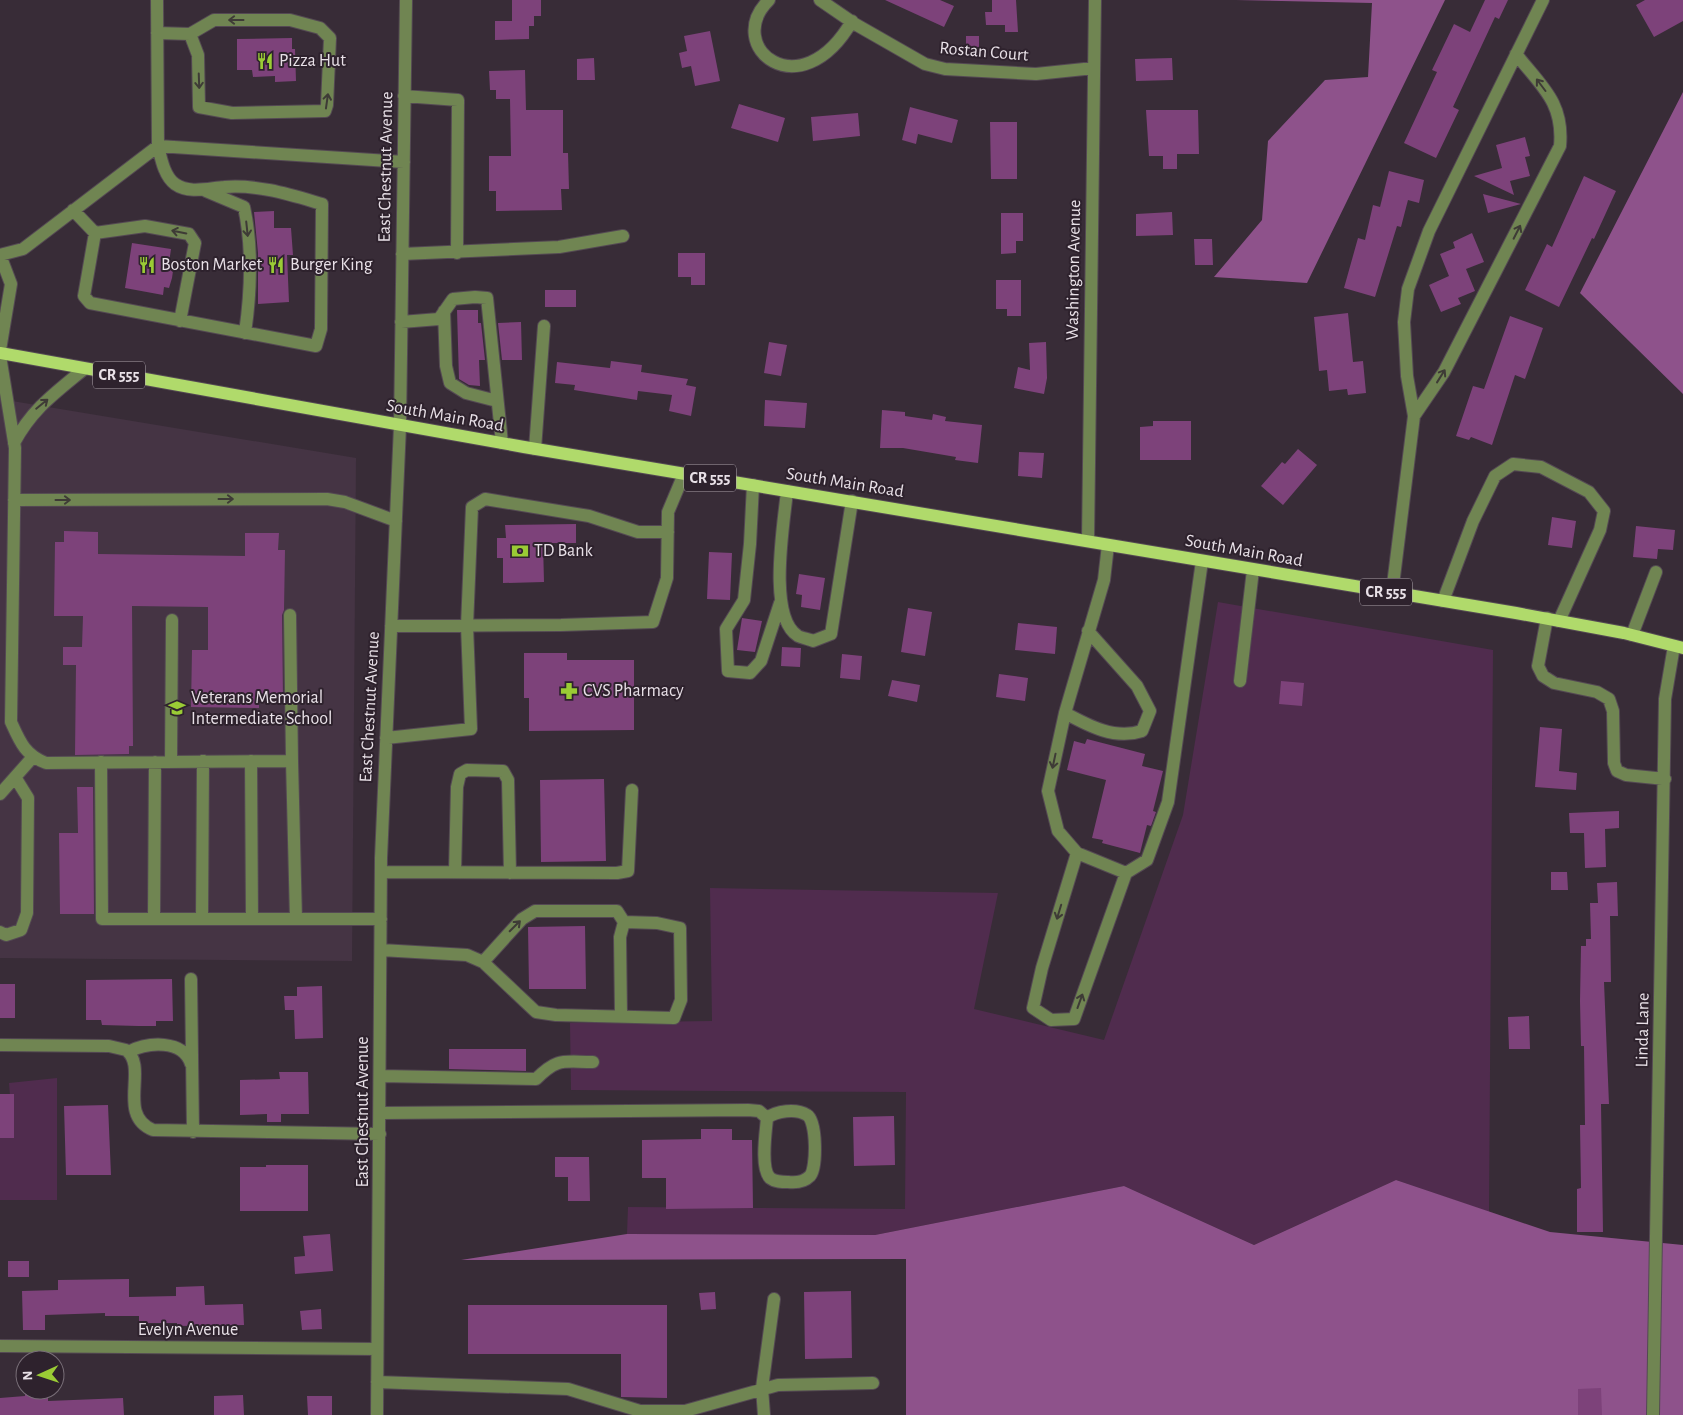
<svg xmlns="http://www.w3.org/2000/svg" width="1683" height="1415" viewBox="0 0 1683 1415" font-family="'Alegreya Sans',sans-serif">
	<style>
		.built { fill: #453444 }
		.green { fill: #502c4e }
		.forest { fill: #8e528b }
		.building { fill: #7d427a }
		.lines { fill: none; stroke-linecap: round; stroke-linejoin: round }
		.minor-casing { stroke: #544953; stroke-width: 14 }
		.major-casing { stroke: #544953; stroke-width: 14 }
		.minor { stroke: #708552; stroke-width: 12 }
		.major { stroke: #b0da6b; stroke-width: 12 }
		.oneway { stroke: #3e3b36 }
		.labels { text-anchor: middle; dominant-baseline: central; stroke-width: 4; stroke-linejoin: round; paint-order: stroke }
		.shield { fill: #2e222d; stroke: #b0a7af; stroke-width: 1 }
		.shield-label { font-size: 16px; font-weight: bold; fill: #e8e0e7 }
		.street-label { font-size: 18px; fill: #e8e0e7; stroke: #2e222d }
		.poi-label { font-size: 18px; fill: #e8e0e7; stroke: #2e222d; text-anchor: start }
	</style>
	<rect width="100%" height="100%" fill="#382c37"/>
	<path class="built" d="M0,399L356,458L352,961L0,958Z"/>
	<path class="green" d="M1218,602L1493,650L1489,1212L1396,1180L1254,1245L1124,1186L875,1235L627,1234L628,1207L905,1209L906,1092L571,1090L570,1023L712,1021L710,888L998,893L974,1009L1104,1040L1183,815Z
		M57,1078V1200H0V1136L13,1135L9,1083Z"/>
	<path class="forest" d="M1236,0H1445L1307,283L1214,277L1262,220L1268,141L1325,80L1368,77L1372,3Z
		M1683,92V394L1580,293Z
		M1396,1180L1550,1232L1683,1245V1415H906V1259L461,1260L627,1234L875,1235L1124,1186L1254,1245Z"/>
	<path class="building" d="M512,0H541V16H534V26H529V39L495,40V21H512Z
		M885,0H940L954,6L944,27Z
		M992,0H1016L1018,32H1005V25H986L985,12H992Z
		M1485,0H1508L1499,19L1495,17L1453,107L1459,110L1436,158L1404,143L1437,72L1432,70L1454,24L1470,32Z
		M1645,0H1683V21L1654,37L1636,5Z
		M710,31L720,81L695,86L691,66L682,68L679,53L687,51L684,36Z
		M966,36H979V53H966Z
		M292,38V49H295L296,81L275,82V76L253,77L252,70H237V39Z
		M594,58L595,80H577V59Z
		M1172,58L1173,80L1136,81L1135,59Z
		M525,70L526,110H563V153H568L569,189H561L562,210L496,211V191H489V156H511L510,99H496V90H490L489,71Z
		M739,104L785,118L778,142L731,128Z
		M910,107L958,120L952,143L918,134L916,144L902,140Z
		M1146,110H1198L1199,154H1177V169H1163V156H1149Z
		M858,113L860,136L813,141L811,117Z
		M990,122H1017V179H991Z
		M1525,137L1530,156L1525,157L1530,176L1510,181L1514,195L1474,176L1502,168L1496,145Z
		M1389,171L1424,180L1419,203L1408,200L1401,227L1397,226L1375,297L1344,288L1358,238L1365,240L1373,205L1380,207Z
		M1584,176L1616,191L1594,239L1592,238L1559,307L1525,290L1547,244L1552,247Z
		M1483,194L1521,204L1488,213Z
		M274,211V228H291L293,255H287L289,302L258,304V253L254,212Z
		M1172,212L1173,235L1136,236V214Z
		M1001,213H1023V241H1016V253L1001,254Z
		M1472,233L1484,262L1466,269L1475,291L1458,298L1461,304L1441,312L1429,285L1449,276L1440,254L1455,248L1453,242Z
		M1194,239H1212L1213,265H1195Z
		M132,243L171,249L169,263L174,264L172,278L169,288L164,287L163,295L125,288Z
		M678,253H705V285H691V277H678Z
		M996,280H1021V316H1007V309H996Z
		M545,290H576V307H545Z
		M457,310H478V323H481L485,360H479L480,386L469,385L459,379Z
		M1348,313L1353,362L1363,361L1366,393L1348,395L1347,389L1329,391L1327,370L1319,371L1314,317Z
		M1510,316L1543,328L1525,379L1515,375L1492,445L1471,437L1469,440L1456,436L1473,386L1484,389Z
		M521,322L522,360H502L498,323Z
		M769,342L787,345L781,376L764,373Z
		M1046,342L1047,378L1044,394L1014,388L1018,367L1030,370L1029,343Z
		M611,361L642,365L641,372L688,379L686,385L696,387L691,416L669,411L672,395L638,391L637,400L574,390L575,385L555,383L557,362L610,368Z
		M765,400L807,403L805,428L764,426Z
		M882,410L905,412V416L932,420L933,414L946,417L945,421L982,425L978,463L955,460L956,457L903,448H880Z
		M1153,421H1191V460H1140V427L1153,426Z
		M1298,449L1317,465L1283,505L1261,486L1282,462L1285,464Z
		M1019,452L1044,453L1042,478L1018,476Z
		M1552,517L1576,521L1572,548L1548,545Z
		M576,524V543H543L544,582L503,583V558H497V538H506L505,525Z
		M1636,526L1675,530L1673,550L1658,549L1657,559L1633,557Z
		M64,531L98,532V554L245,556V533H279L278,550H285L284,610L282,615L283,699H259V708L191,707L192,650H208V607L132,606L133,746H129V754L75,755L76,665H63V647H82L83,616H54L55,542H64Z
		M709,552L732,553L730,600L707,599Z
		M799,574L825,578L820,610L801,607L802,595L796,594Z
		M908,608L932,612L925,656L901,652Z
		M742,618L762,621L755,652L737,650Z
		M1018,623L1057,627L1055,654L1015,650Z
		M782,647L801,648L800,667L781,666Z
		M524,653H567V660H634V730L529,731V698H524Z
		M842,654L862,656L860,680L840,678Z
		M999,674L1028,678L1025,701L996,697Z
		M892,680L920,685L917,702L888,696Z
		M1281,681L1304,683L1302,706L1279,704Z
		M1540,727L1562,729L1559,771L1577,773L1576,790L1535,787Z
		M1087,739L1145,754L1142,766L1163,771L1153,811L1156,812L1151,826L1147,825L1140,853L1102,843L1103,840L1092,838L1106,780L1067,770L1074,741L1085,744Z
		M604,779L606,861L541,862L540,780Z
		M77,787H93L94,914H60L59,833H78Z
		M1619,811V828L1605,829L1606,867L1585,868L1584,833H1570L1569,813Z
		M1551,872H1567L1568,890H1551Z
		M1617,882L1618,916H1610L1611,982H1604L1609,1104H1601L1603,1232H1577V1189L1581,1188L1580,1125H1585L1584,1046H1581L1580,1001L1581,946H1586V939H1591L1590,903H1598L1597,883Z
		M585,926L586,989H529L528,927Z
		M172,979L173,1021H156V1026H138L102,1025L101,1020H86V980Z
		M0,984H15V1018H0Z
		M322,986L323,1038L295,1039L294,1010H285L284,996H297V987Z
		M1529,1016L1530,1049H1509L1508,1017Z
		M449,1049H526V1071L449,1069Z
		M279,1072H308L309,1114H281V1122H267V1114L240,1115V1080L280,1079Z
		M0,1094H14V1138H0Z
		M108,1105L111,1175H66L64,1106Z
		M894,1116L895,1165L854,1166L853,1117Z
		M701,1129H732V1140H752L753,1208L666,1209V1178H642V1140L701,1139Z
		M555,1157H589L590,1201H568V1177H555Z
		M266,1165H308V1211H240V1167H266Z
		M330,1234L333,1271L295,1274L294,1257L305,1256L303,1236Z
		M8,1261H29V1277H8Z
		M129,1279V1297L176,1296V1287L204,1286L205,1305L243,1304L244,1325L177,1326V1323H139V1316H105V1313L45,1315V1330H23L22,1291L58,1290V1280Z
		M851,1291L852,1358L805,1359L804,1292Z
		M715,1292L716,1309L701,1310L699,1293Z
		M468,1305H667V1398L621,1397V1354H468Z
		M321,1309L322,1329L302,1330L300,1311Z
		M1601,1388L1602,1415H1578V1389Z
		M25,1390H48V1401L123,1398L124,1415H0V1398L25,1396Z
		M243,1395L244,1415H214V1396Z
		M307,1396H332V1415H308Z"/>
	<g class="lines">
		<g class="minor-casing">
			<path id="minor" d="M769,0C722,46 800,111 852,21
				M820,0L855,24L925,64L945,69L1036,74L1094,68
				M157,33L190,34L214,20H290L320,28L330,38L327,105L325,111L232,113L199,107L198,55L190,34
				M404,96L458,100L457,253
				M206,191L244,207C253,248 251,291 245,333
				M73,210L95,233
				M95,233L84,296L90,303L316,346L321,329L322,204C291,195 257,184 224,187C209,188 189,194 175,184C164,176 161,158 158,146L404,162
				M95,233L145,226L189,234L195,243L180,321
				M402,254L559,247L623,236
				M0,255L23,249L158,146L157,0
				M444,311L446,366L450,383L466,393L497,401
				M401,322L439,319L453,299L475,297L487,298L502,443
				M0,350L11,284L0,255
				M0,356L15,448L11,722C20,742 25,755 46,763L292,761L290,615
				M1414,416L1444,372L1560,146C1564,102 1541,86 1516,54
				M14,443C32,409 55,393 84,369
				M535,449L544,326
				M753,485L750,544L744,600L726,629L728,671L750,673L761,661L780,603
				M787,491C784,523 767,617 798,636C802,638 809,639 813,641L831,634L852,501
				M14,500L327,499L345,502L396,521
				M1088,541L1095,0
				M1108,545L1104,580L1065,713L1048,791L1058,831L1077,853L1042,968L1033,1008L1051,1020L1074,1019L1126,873L1147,860L1168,802L1202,561
				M1392,593L1414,416L1407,376L1404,322L1408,289L1429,231L1543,0
				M1443,601L1473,521L1495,476L1513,464L1541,467L1589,492L1604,511L1600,530L1559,621
				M1547,618L1538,666L1543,676L1554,683L1597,692L1609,699L1613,711L1614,763L1617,771L1626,775L1665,779
				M391,626L561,625L653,622L667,578L668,512L684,474
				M1632,635L1656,572
				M1240,681L1253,570
				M1065,713C1089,726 1115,740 1142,731L1150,711L1137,686L1088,631
				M386,738L471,729L467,626L472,507L485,499L589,516L638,532H668
				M251,761L252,919
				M292,761L296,919
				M101,762L102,919H381
				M171,762L172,620
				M0,794L32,758
				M1077,853L1126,873
				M381,872L617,873L628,871L632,790
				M455,872L457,787L460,774L467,770L503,771L508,780L510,873
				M154,919L155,762
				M202,919L203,761
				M0,932L6,935L21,930L27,913L28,798L15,777
				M381,950L467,955L483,962L536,1012L556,1015L674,1018L681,1000L680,928L657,923L624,922L620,937L621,1016
				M483,962L522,919L535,911H617L624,922
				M191,979L193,1132
				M0,1045L109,1046L126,1050C149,1067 116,1115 153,1130L380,1134
				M128,1052C148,1042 183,1039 191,1064
				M381,1076L536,1079C558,1057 563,1062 593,1062
				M381,1113L748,1110L759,1111L767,1118C776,1111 796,1108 807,1115C817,1121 817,1168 810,1176C804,1182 796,1183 788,1182C782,1182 775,1182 770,1178C760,1168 766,1131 767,1118
				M0,1346L377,1349
				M377,1382L568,1389L640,1411H685L778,1385L873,1383
				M377,1415L381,858L400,426L406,0
				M764,1415L762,1388L774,1299
				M1653,1415L1665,699L1674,646"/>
		</g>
		<g class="major-casing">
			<path id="major" d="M0,353L524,447L1516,613L1624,633L1683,648"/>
		</g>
		<use href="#minor" class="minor"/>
		<use href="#major" class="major"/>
	</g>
	<defs><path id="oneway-shaft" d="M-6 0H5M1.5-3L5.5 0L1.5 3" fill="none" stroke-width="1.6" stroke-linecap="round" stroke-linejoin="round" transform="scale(1.25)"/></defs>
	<g class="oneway">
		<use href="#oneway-shaft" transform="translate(236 20) rotate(-180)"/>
		<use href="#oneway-shaft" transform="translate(199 81) rotate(88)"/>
		<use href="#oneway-shaft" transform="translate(1541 85) rotate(-127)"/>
		<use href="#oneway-shaft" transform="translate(327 101) rotate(-82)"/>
		<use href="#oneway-shaft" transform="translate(247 229) rotate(84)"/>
		<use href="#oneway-shaft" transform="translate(179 232) rotate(-169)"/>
		<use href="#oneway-shaft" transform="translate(1517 232) rotate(-63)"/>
		<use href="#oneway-shaft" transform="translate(1441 376) rotate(-58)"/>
		<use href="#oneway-shaft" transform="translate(42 404) rotate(-39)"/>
		<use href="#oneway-shaft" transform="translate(226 499)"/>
		<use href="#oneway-shaft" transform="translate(63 500)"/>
		<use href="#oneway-shaft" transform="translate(1054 761) rotate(102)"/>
		<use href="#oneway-shaft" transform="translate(1059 912) rotate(107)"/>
		<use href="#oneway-shaft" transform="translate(515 926) rotate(-45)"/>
		<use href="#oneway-shaft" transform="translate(1080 1001) rotate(-70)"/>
	</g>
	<defs>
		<g id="restaurant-bare" transform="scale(1.35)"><path d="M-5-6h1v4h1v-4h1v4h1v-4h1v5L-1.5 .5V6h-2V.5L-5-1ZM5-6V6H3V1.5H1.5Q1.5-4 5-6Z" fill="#9acb35" stroke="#2e222d" stroke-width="2.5" paint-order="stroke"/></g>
		<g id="bank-bare" transform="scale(1.35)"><path d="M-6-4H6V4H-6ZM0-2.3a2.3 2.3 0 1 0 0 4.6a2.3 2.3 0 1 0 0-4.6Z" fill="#9acb35" stroke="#2e222d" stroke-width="2.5" paint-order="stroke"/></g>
		<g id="pharmacy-bare" transform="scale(1.35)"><path d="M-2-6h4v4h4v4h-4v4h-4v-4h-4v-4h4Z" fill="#9acb35" stroke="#2e222d" stroke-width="2.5" paint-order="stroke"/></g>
		<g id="school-bare" transform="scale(1.35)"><path d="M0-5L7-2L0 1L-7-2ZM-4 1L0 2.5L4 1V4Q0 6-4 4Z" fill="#9acb35" stroke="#2e222d" stroke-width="2.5" paint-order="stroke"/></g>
	</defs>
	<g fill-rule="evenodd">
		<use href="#restaurant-bare" x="265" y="61"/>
		<use href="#restaurant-bare" x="147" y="265"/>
		<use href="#restaurant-bare" x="276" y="265"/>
		<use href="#bank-bare" x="520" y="551"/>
		<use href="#pharmacy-bare" x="569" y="691"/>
		<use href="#school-bare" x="177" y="708"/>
	</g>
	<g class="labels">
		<g class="shield">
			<rect x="93" y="361.5" width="52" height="27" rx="4"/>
			<rect x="684" y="464.5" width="52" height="27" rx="4"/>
			<rect x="1360" y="578.5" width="52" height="27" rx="4"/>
		</g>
		<g class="shield-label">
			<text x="119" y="375">CR 555</text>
			<text x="710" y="478">CR 555</text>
			<text x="1386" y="592">CR 555</text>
		</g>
		<g class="street-label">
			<text transform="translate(984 52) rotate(5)">Rostan Court</text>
			<text transform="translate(386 167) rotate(-89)">East Chestnut Avenue</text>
			<text transform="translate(1074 270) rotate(-89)">Washington Avenue</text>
			<text transform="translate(445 416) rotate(10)">South Main Road</text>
			<text transform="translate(845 483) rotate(9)">South Main Road</text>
			<text transform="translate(1244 551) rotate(10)">South Main Road</text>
			<text transform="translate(370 707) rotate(-87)">East Chestnut Avenue</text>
			<text transform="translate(1643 1030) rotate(-89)">Linda Lane</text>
			<text transform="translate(363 1112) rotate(-90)">East Chestnut Avenue</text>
			<text x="188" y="1330">Evelyn Avenue</text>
		</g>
		<g class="poi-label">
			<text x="279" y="61">Pizza Hut</text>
			<text x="161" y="265">Boston Market</text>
			<text x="290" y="265">Burger King</text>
			<text x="534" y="551">TD Bank</text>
			<text x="583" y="691">CVS Pharmacy</text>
			<text x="191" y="698">Veterans Memorial<tspan x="191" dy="21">Intermediate School</tspan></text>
		</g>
	</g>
	<g transform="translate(40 1375) rotate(267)"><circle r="24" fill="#2e222d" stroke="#786e77"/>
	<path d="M0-4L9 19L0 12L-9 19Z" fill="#9acb35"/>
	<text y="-8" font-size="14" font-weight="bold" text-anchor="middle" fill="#e8e0e7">N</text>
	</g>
</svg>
